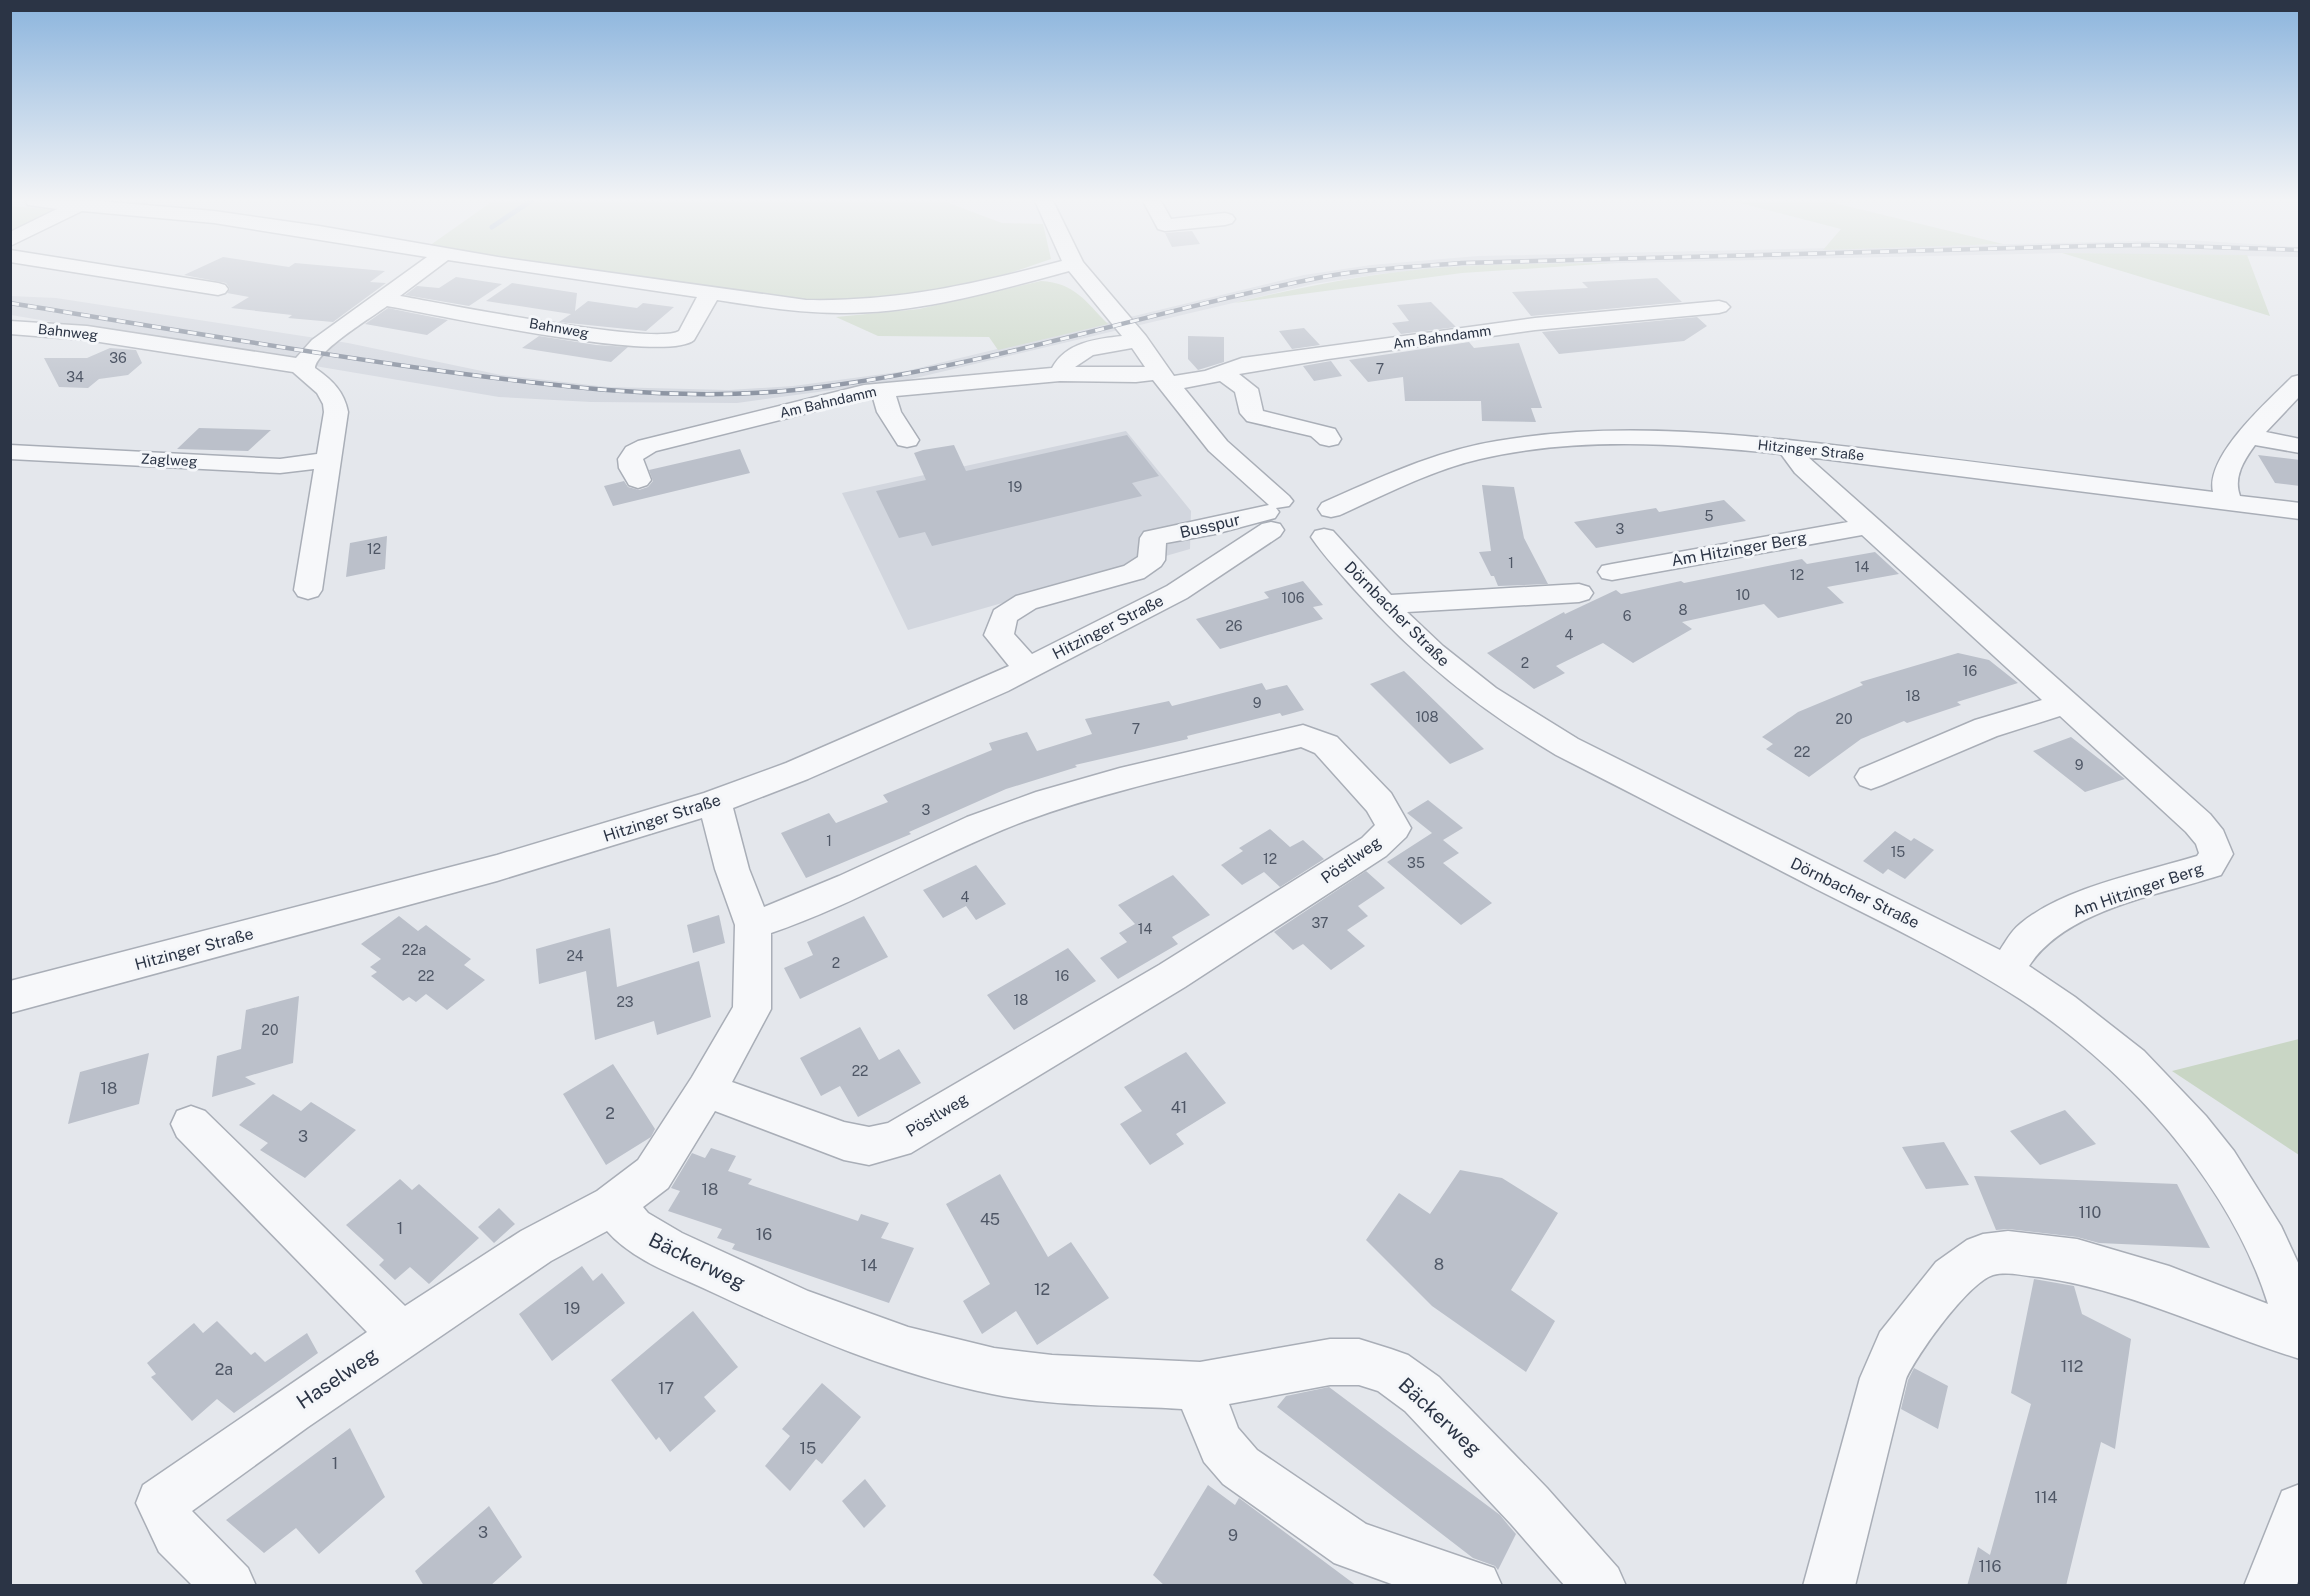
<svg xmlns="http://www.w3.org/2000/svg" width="2310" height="1596" viewBox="0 0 2310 1596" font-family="'Public Sans',sans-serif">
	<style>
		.built { fill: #d2d6de }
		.green { fill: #c9d6c5 }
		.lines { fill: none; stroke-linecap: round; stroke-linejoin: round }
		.stream { stroke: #9fb4cc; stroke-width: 5 }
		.building { fill: #bbc0ca }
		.minor-casing { stroke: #a9aeb7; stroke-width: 3 }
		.minor { fill: #f7f8fa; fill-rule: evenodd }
		.rail-casing { stroke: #7d8696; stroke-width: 4.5 }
		.rail { stroke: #f4f6f9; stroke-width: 3; stroke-dasharray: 9; stroke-linecap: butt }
		.labels { text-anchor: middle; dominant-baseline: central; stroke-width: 6; stroke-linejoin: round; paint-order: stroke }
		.far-street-label { font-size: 14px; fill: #2b3445; stroke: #f4f6f9 }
		.number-label { font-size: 14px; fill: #4f5766 }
		.street-label { font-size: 16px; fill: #2b3445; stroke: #f4f6f9 }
		.near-number-label { font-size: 16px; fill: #4f5766 }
		.near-street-label { font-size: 20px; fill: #2b3445; stroke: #f4f6f9 }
	</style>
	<rect width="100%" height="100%" fill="#e4e7ec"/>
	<path class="built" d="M2187,240L2300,247L2299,257L2062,253L1451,267L1380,274L1313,284L907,380L737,403L591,402L499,397L11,315L10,296L56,298L348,343L501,375L608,387L729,390L793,386L906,371L1304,275L1371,265L1478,256Z
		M1126,431L1191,511L1190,549L908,630L842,493Z"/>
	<path class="green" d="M493,201H943L1002,223L1043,224L1051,259L1010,273L942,290L835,303L781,298L552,266L429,246Z
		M1732,201H1826L2003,244L1823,250L1841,229Z
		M11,206L67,211L11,234Z
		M2062,253L2247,255L2270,316Z
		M1615,263L1462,273L1234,303C1305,286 1376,272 1450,267C1505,263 1560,264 1615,263Z
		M1041,281C1075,283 1085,301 1108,324L998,350L989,337L878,336L836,317L919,309Z
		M2299,1039V1155L2172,1071Z"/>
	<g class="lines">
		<path class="stream" d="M492,227L531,201"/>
	</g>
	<path class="building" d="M1192,231L1200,244L1172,247L1165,233Z
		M223,257L289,267L295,263L385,271L370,282L386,283L333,322L288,318L292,315L231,308L249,297L227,293L230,289L226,283L184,275Z
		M456,277L502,284L469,306L405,295L417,286L439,288Z
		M1657,278L1682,302L1531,316L1512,292L1588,288L1582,282Z
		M512,283L577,293L575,311L588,301L637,308L643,303L674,307L646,331L559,322L571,314L486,301Z
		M1431,302L1456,327L1401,334L1392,323L1409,321L1397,305Z
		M388,308L412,313L448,320L427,335L365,324Z
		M1697,317L1707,326L1684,341L1559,354L1542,332Z
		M1304,328L1320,345L1292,349L1279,331Z
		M539,336L596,345L628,347L611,362L522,348Z
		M1188,336L1224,337V362L1198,370L1188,359Z
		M1469,342L1474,348L1519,343L1542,408H1531L1536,422L1482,421L1481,401H1405L1403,377L1368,382L1349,360Z
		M110,348L136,350L142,363L128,375L99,379L88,388L59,387L44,358H87Z
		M1331,361L1342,376L1314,381L1303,366Z
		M199,428L271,430L248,451L177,449Z
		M1127,435L1159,476L1132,483L1142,496L932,546L925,532L899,538L876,491L926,480L914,453L923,450L954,445L966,471Z
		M740,449L750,473L613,506L604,486L624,481L628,487L639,490L648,487L653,481L649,470Z
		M2258,455L2300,460V486L2275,483Z
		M1482,485L1514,487L1524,538L1548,584L1498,586L1494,576H1491L1479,552L1491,551Z
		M1724,500L1746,521L1596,548L1574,522L1656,508L1659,512Z
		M387,536L385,569L346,577L350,543Z
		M1875,552L1899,574L1827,587L1844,603L1778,618L1764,604L1682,622L1692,629L1633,663L1603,643L1556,666L1565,673L1534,689L1487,653L1564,612L1565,614L1616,590L1621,594L1681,581L1684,583L1802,559L1807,564Z
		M1303,581L1323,605L1313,607L1323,619L1220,649L1196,619L1269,598L1264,592Z
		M1958,653L1989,660L2018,683L1957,702L1961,705L1907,723L1904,721L1861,739L1809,777L1766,749L1773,744L1762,737L1798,712L1863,685L1860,682Z
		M1404,671L1484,749L1450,764L1370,684Z
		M1262,683L1266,690L1287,685L1304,710L1282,716L1280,713L1187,736L1188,739L1075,765L1077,767L1006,789L909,832L911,834L806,878L781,833L829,813L836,823L888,802L883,795L992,750L989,743L1027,732L1037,751L1092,734L1085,719L1169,701L1172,706Z
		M2071,737L2125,779L2085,792L2033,751Z
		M1428,800L1463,828L1443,840L1459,853L1443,863L1492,903L1461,925L1387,862L1432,833L1407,813Z
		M1270,829L1290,847L1303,840L1324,859L1280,887L1264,872L1242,885L1221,865L1243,851L1239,848Z
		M1895,831L1911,841L1914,838L1934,850L1905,879L1888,869L1883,874L1863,861Z
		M976,865L1006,904L976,920L966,906L943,918L923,890Z
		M1366,871L1385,888L1358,906L1368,916L1347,930L1365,946L1331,970L1303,944L1293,950L1274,932Z
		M1173,875L1210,915L1172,937L1178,944L1118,979L1100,958L1127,942L1119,933L1135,924L1118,905Z
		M719,915L725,943L693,953L687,925Z
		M399,916L418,931L426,925L448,942L471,959L464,965L485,980L447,1010L426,994L416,1002L409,997L403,1001L371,976L377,972L370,967L381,959L361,944Z
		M864,916L888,957L800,999L784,968L813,955L807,942Z
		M610,928L617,987L699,961L711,1017L657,1035L654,1021L595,1040L586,971L539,984L536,949Z
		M1068,948L1096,981L1014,1030L987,995Z
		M299,996L293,1063L245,1077L256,1084L212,1097L217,1056L241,1049L246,1010Z
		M860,1027L879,1060L899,1049L921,1083L858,1117L840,1086L821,1096L800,1058Z
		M1186,1052L1226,1103L1176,1134L1184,1144L1150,1165L1120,1124L1142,1111L1124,1087Z
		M149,1053L139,1104L68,1124L80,1072Z
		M613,1064L655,1129L651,1137L606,1165L563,1094Z
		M273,1094L301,1111L311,1102L356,1130L305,1178L260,1150L268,1143L239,1125Z
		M2065,1110L2096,1144L2040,1165L2010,1131Z
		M1944,1142L1969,1185L1926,1189L1902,1147Z
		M711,1148L736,1156L728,1171L752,1179L748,1184L858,1221L861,1214L889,1223L881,1238L914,1248L889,1303L732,1249L735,1244L717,1238L722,1229L668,1211L680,1191L671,1188L692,1153L705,1158Z
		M1460,1170L1502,1178L1558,1213L1511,1290L1555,1321L1526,1372L1432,1306L1366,1240L1399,1193L1430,1214Z
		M1000,1174L1048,1257L1071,1242L1109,1298L1037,1345L1016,1311L982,1334L963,1301L990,1284L946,1204Z
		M1974,1176L2177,1184L2210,1248L2099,1243L2077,1237L2008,1229L1996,1230Z
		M400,1179L412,1190L419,1184L479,1238L429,1284L410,1267L395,1280L379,1265L384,1260L346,1225Z
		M499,1208L515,1224L494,1243L478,1227Z
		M582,1266L593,1281L602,1273L625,1303L552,1361L519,1314Z
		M2034,1279L2074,1286L2082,1314L2131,1339L2115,1449L2101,1442L2066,1586H1967L1978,1547L1990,1555L2031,1404L2011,1393Z
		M693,1311L738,1367L704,1397L716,1411L670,1452L659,1437L656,1440L611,1380Z
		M217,1321L251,1355L255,1352L265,1362L307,1333L318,1353L234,1413L217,1399L192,1421L151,1377L156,1374L147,1363L194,1323L203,1333Z
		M1914,1368L1948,1386L1938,1429L1901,1409L1908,1380Z
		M822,1383L861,1417L822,1464L816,1459L790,1491L765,1466L790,1436L782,1429Z
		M1329,1387L1500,1515L1509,1526L1516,1534L1498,1570L1495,1566L1473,1558L1277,1407L1286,1396Z
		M350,1428L385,1497L319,1554L296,1528L264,1553L226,1520Z
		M865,1479L886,1506L864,1528L842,1501Z
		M1208,1485L1235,1505L1239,1498L1357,1586H1165L1153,1575Z
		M489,1506L522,1557L490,1586H424L415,1571Z"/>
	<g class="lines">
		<g class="minor-casing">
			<path id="minor" d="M26,201H99L214,211L319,226L498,257L806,300C896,302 976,284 1062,261L1035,201H1053L1083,262L1146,336L1174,376L1205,371L1242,358L1535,318L1719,301L1726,303L1730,307L1726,311L1719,313L1535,330L1328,359L1239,374L1258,389L1263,411L1335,429L1341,439L1338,444L1329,446L1320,444L1311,436L1247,421L1240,413L1235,392L1220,381L1184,388L1227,441L1289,496L1293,501L1289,506L1276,508L1279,512L1275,518L1215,534L1166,543L1165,560L1161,566L1144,578L1036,608L1017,620L1014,634L1032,654L1167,586L1262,524L1271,522L1280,524L1284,530L1280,536L1187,598L1008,691L808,779L733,808L749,869L764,907L839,876L967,817L1036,792L1120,768L1303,725L1337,737L1391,793L1411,828L1406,837L1386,856L1185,987L911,1153L869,1165L844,1160L715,1111L668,1188L643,1207L648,1213L682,1233L808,1291L908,1327L994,1348L1052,1355L1200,1362L1330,1339H1359L1391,1349L1408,1355L1439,1377L1547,1488L1618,1568L1626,1586H1565L1511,1524L1405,1411L1378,1391L1359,1385H1330L1229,1404L1238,1428L1257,1450L1366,1524L1494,1568L1502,1586H1397L1334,1563L1223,1484L1204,1462L1182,1409C1120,1405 1054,1407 992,1394C895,1374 805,1336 716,1294C679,1276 634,1262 607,1231L551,1261L308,1427L192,1511L248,1568L256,1586H193L159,1552L136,1503L143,1485L367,1332L177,1137L171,1124L177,1111L191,1106L205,1111L405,1306L521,1231L597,1191L638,1160L692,1077L733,1007L735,925L715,869L702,818L497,881L10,1013V981L497,855L704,793L786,763L1009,666L984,635L994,610L1016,596L1124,566L1138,557L1140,538L1144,532L1269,505L1209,451L1153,380L1136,382L1060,381L896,396L901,412L919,440L916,445L907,447L898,445L877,412L873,398L864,399L656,451L643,459L651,480L647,485L638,488L629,485L619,468L618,459L626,447L638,441L864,385L1052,368C1066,342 1096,339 1122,336L1069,271C995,291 918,314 840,313C798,313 757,306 717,300L694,340C665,365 434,314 387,306C371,318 317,350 315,368C332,380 344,391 348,412L322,590L318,596L308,599L298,596L294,590L314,469L280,473L10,459V445L280,459L317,454L324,412L323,404L317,393L293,372L87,340L10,334V321L87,326L296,358L312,340L427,257L214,223L82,211L10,246V232L57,209L28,205ZM448,260L697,297L679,331C655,346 440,303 400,296ZM1132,348L1145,367H1075L1093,355ZM1301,747L1315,753L1367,811L1375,825L1362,838L1159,965L888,1123L869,1127L844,1122L732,1082L771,1009V933C859,903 938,854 1025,821C1114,788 1209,770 1301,747Z
				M1143,201H1161L1171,219L1225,213L1232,215L1235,219L1232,223L1225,225L1165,231L1158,229Z
				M10,250L218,283L225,285L228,289L225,293L218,295L10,262Z
				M2300,375V396L2266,432L2300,439V453L2255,445C2244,460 2233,477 2240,496L2300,503V519L1808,457L2210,814L2223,830L2233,854L2221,875C2160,895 2066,909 2029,966L2075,997L2144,1051L2206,1116L2234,1151L2281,1226L2300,1267V1359C2212,1332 2131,1290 2039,1277C2024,1276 2008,1271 1993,1275C1968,1283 1917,1354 1906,1379L1855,1586H1803L1860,1378L1880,1332L1936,1262L1967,1240L1983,1234L2008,1231L2077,1239L2169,1266L2268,1304C2230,1182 2125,1068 2020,999C1955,957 1885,924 1816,889C1729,844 1643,799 1556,755C1476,707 1417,659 1355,590C1340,573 1324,556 1311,537L1315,531L1324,529L1333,531L1391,595L1579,584L1589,587L1593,593L1589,599L1579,602L1407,612L1443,646L1496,688L1578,739L2000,950C2006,941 2011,931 2020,924C2062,888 2144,872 2197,856L2199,853L2196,844L2186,832L2060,716L1997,736L1882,785L1871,789L1860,785L1855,777L1860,769L1975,720L2042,700L1862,535L1612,580L1602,578L1598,572L1602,566L1612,564L1848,522L1795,473L1781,454C1682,444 1578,436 1480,459C1432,470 1386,494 1340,515L1331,517L1322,515L1318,509L1322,503C1379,478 1435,451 1497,441C1625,419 1756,436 1883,451C1993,464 2103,478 2213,492C2205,456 2268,401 2292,377Z
				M2300,1484V1577L2296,1586H2244L2282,1491Z"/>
		</g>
		<use href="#minor" class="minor"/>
		<g class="rail-casing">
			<path id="rail" d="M10,303C151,326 292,350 434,370C554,386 673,402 795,390C969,372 1136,315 1308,280C1358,269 1411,267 1462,263L2090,246L2145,245L2300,250"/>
		</g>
		<use href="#rail" class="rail"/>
	</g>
	<linearGradient id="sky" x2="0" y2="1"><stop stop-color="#8bb4dd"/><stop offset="0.47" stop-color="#f3f4f6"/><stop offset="1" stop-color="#f3f4f6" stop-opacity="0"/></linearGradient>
	<rect width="2310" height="425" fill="url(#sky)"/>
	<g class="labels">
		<g class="far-street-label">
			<text transform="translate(559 328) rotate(10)">Bahnweg</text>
			<text transform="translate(68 332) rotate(6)">Bahnweg</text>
			<text transform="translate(1442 337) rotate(-8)">Am Bahndamm</text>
			<text transform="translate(828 402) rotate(-13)">Am Bahndamm</text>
			<text transform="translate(1811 450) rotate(6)">Hitzinger Straße</text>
			<text transform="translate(169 460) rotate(3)">Zaglweg</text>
		</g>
		<g class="number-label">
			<text x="118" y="358">36</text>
			<text x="1380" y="369">7</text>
			<text x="75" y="377">34</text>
			<text x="1015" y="487">19</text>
			<text x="1709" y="516">5</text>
			<text x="1620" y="529">3</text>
			<text x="374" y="549">12</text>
			<text x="1511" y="563">1</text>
			<text x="1862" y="567">14</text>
			<text x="1797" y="575">12</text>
			<text x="1743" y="595">10</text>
			<text x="1293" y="598">106</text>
			<text x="1683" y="610">8</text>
			<text x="1627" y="616">6</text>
			<text x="1234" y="626">26</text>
			<text x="1569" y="635">4</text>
			<text x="1525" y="663">2</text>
			<text x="1970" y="671">16</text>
			<text x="1913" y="696">18</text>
			<text x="1257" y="703">9</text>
			<text x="1427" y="717">108</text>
			<text x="1844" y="719">20</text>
			<text x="1136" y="729">7</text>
			<text x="1802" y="752">22</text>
			<text x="2079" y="765">9</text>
			<text x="926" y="810">3</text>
			<text x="829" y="841">1</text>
			<text x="1898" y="852">15</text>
			<text x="1270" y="859">12</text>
			<text x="1416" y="863">35</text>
			<text x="965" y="897">4</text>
			<text x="1320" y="923">37</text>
			<text x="1145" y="929">14</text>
			<text x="414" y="950">22a</text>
			<text x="575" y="956">24</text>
			<text x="836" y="963">2</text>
			<text x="426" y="976">22</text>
			<text x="1062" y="976">16</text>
			<text x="1021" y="1000">18</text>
			<text x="625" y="1002">23</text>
			<text x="270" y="1030">20</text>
			<text x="860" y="1071">22</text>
		</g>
		<g class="street-label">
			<text transform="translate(1210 526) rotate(-13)">Busspur</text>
			<text transform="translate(1739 549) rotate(-10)">Am Hitzinger Berg</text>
			<text transform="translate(1397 614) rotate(45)">Dörnbacher Straße</text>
			<text transform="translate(1108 627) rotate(-27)">Hitzinger Straße</text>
			<text transform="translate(662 818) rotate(-18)">Hitzinger Straße</text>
			<text transform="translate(1351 860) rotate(-35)">Pöstlweg</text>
			<text transform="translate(2138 890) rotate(-19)">Am Hitzinger Berg</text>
			<text transform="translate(1855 893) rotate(26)">Dörnbacher Straße</text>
			<text transform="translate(194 949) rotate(-15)">Hitzinger Straße</text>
			<text transform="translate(937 1115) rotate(-31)">Pöstlweg</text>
		</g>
		<g class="near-number-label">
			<text x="109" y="1088">18</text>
			<text x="1179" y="1107">41</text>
			<text x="610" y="1113">2</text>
			<text x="303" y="1136">3</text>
			<text x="710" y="1189">18</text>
			<text x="2090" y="1212">110</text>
			<text x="990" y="1219">45</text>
			<text x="400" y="1228">1</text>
			<text x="764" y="1234">16</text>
			<text x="1439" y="1264">8</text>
			<text x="869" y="1265">14</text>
			<text x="1042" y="1289">12</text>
			<text x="572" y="1308">19</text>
			<text x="2072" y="1366">112</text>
			<text x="224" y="1369">2a</text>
			<text x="666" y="1388">17</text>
			<text x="808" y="1448">15</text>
			<text x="335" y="1463">1</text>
			<text x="2046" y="1497">114</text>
			<text x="483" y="1532">3</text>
			<text x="1233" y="1535">9</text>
			<text x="1990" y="1566">116</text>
		</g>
		<g class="near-street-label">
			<text transform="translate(697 1261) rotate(26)">Bäckerweg</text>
			<text transform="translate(337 1378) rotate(-34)">Haselweg</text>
			<text transform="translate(1440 1417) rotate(43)">Bäckerweg</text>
		</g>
	</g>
	<rect width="2310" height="1596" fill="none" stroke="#2b3445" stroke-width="24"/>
</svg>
